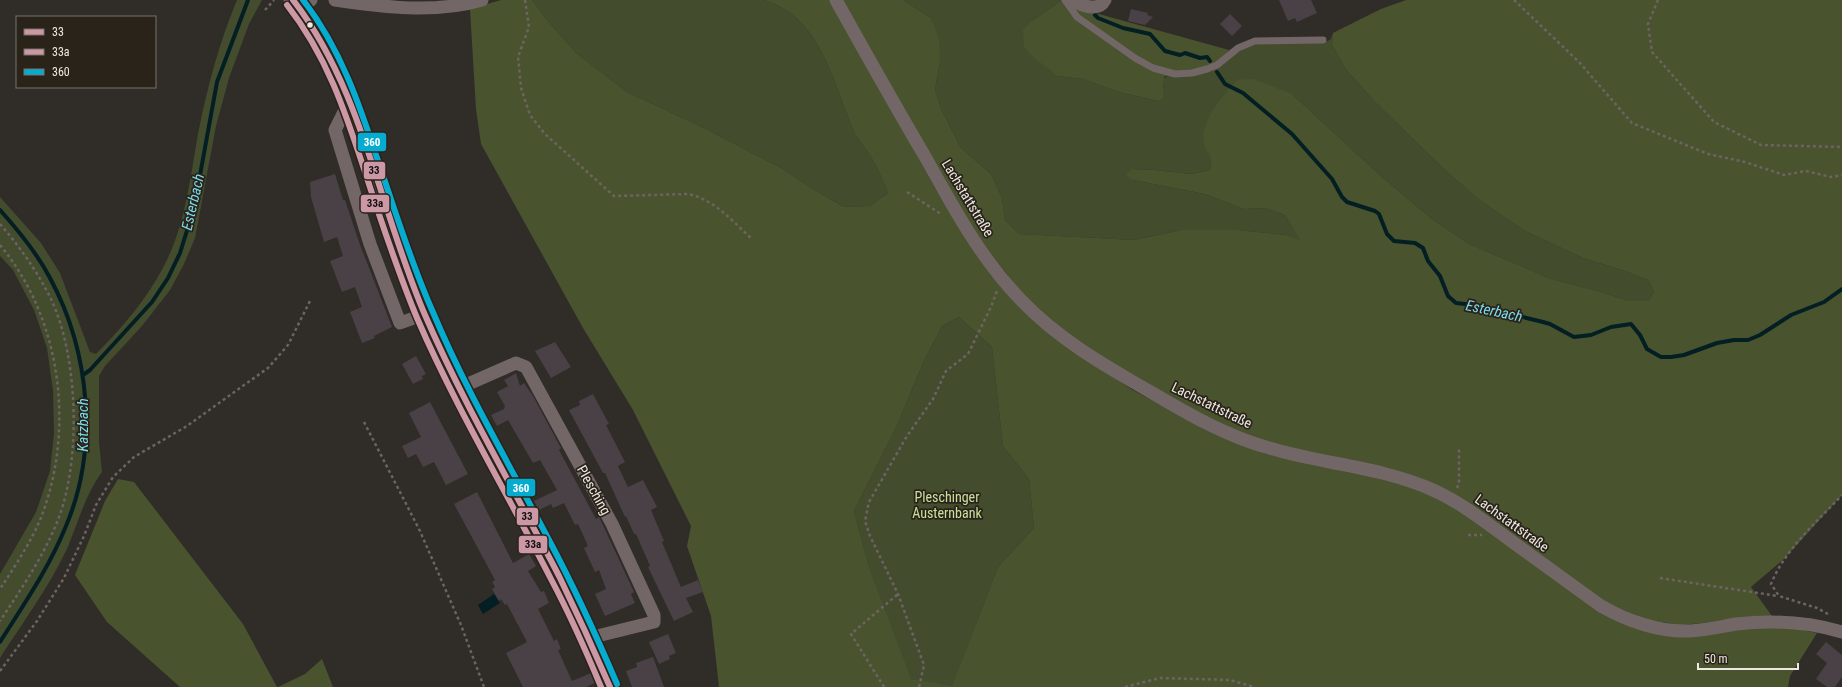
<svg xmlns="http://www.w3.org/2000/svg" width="1842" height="687" viewBox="0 0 1842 687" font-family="'Roboto Condensed',sans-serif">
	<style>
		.green { fill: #434c2d }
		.forest { fill: #49542f; fill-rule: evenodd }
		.water { fill: #041f23 }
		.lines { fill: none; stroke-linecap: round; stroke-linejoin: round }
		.stream { stroke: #041f23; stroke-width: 4 }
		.building { fill: #494145 }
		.path { stroke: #6c6363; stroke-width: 2.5; stroke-dasharray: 3 3; stroke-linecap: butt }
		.service { stroke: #726667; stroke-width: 7 }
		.minor { stroke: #726667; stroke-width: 13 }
		.secondary { stroke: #756869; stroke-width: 19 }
		.bus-1-casing { stroke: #2a231a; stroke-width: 9 }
		.bus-2-casing { stroke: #2a231a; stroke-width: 9 }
		.bus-3-casing { stroke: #2a231a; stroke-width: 9 }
		.bus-1 { stroke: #cd98a5; stroke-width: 6 }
		.bus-2 { stroke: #cd98a5; stroke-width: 6 }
		.bus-3 { stroke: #06acd0; stroke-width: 6 }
		.bus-dot { fill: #ece8e2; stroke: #2a231a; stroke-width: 1.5 }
		.labels { text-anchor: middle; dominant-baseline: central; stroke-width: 3.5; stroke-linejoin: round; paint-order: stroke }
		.street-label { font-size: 14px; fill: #ece8e2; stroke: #2a231a }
		.park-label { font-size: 14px; fill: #cae19b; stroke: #2a231a }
		.water-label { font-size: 15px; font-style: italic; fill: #79dbeb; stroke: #2a231a }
		.line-badge { stroke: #2a231a; stroke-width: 1.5 }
		.badge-label { font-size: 11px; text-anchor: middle; font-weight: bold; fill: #fff }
		.pale-badge-label { font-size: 11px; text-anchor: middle; font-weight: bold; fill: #111 }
	</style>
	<rect width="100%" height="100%" fill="#302c28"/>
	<path class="green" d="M237,0H262L249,24L229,78L216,126L195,238L184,264L170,290L142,326L105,366L99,376V442L102,472C85,495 78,523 67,549C49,587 23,622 0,658V574L36,512L50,471L54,433L53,391L47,348L34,310L13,270L0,256V197L41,243L60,273L90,352L96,354C130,320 162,281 177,235C188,202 192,167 198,134C207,88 219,43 237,0Z
		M532,0H763C820,15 833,82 853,129C857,139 865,146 870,155C877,167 883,180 888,193L870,206L844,207L811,188L783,169L704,128L627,92L576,53L547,20Z
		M903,0H1062L1032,21L1058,76L1083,79L1119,92L1158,101L1164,87V78C1185,66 1213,67 1229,50L1237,52L1260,43H1322L1330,40L1333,33L1332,45L1345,68L1373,100L1444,169L1478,199L1525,231L1583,258L1625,271L1648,280L1654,291L1649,301H1629L1598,291L1551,279L1469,244L1433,220L1383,178L1292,94L1204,143L1212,158L1210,170L1191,174L1154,170L1132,169L1133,180L1205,194L1244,209L1265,208L1285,215L1301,241L1286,235L1237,230H1182L1134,240L1019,234L1005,220L1002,198L991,174L961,148L941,109L935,89L940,62L931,18Z
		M959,317L992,347L1003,446L1029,479L1034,528L998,567L952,687L910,679L869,567L854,511L895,430L923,363L942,326Z"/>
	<path class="forest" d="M501,0H532L547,20L576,53L627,92L704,128L783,169L811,188L844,207L870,206L888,193C883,180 877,167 870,155C865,146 856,138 853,129C833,82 820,15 763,0H832L935,188L969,242L1087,359L1131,389L1204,429L1266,454L1402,484L1442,500L1644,631L1771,624L1817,633L1790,676L1788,687H719L711,616L687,546L691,526L633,410L583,328L481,144L476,109L470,9ZM959,317L992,347L1003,446L1029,479L1034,528L998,567L952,686L911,679L869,567L854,511L895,430L923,363L942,326Z
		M841,0H903L931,18L939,39L940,62L935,89L941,109L961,148L991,174L1002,198L1005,220L1019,234L1134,240L1182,230H1237L1286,235L1300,240L1285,215L1265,208L1244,209L1205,194L1133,180L1126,175L1132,169L1154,170L1191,174L1210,170C1214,151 1207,157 1204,143C1200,120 1223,96 1237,80L1253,79L1292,94L1383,178L1433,220L1469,244L1551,279L1598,291L1629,301H1649L1654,291L1648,280L1625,271L1583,258L1525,231L1478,199L1444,169L1373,100L1345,68L1332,45L1333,33L1381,9L1406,0H1842V495L1785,558L1751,587L1772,616L1682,625L1647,620L1603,601L1457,498L1283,448L1229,430L1095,353L1045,317L1017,287L992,255L967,219Z
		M1062,0L1080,10L1089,13L1099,14L1229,50C1221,59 1209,66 1197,69C1185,72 1176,71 1164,77L1163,98L1158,101L1119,92L1083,79L1058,76L1033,57L1024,47L1023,30L1032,21Z
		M118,479L134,482L243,624L277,687H180L107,622L75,575L105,501Z
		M322,659L333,687H278L305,674Z"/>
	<path class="water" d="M494,594L500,603L483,614L478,605Z"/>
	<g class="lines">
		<path class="stream" d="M1095,15L1098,18L1123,28L1150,34L1165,51L1180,55L1185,53L1200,58L1207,57L1210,61
			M1217,72L1225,84L1243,93L1292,134L1332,179L1342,197L1347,202L1375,211L1379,214L1387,234L1394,241L1415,243L1423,248L1428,261L1440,276L1448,296L1456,303L1474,305L1543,322L1550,324L1574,337L1591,335L1611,327L1631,324L1640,335L1647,349L1661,357H1671L1684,355L1717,343L1734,340H1748L1760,335L1791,315L1824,302L1842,289
			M0,210C19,231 37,253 50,278C90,352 99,448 66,526C49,568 24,604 0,642
			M83,375L90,370L152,302L168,278L180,253L194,208L217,82L248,0"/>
	</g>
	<path class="building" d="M1279,0H1311L1317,13L1297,22L1295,18L1288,21Z
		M1131,9L1148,13L1147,15L1153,17L1145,25L1128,21Z
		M1230,14L1242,26L1232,36L1220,24Z
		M335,174L343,200H345L359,242L392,327L374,336L375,338L362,343L350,312L362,307L355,287L342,292L330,261L343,256L337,237L324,242L311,197L310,182Z
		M555,342L571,367L551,378L535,351Z
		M416,356L426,374L422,376L423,379L413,384L402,364Z
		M516,373L520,386L524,383L533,396L561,448L559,450L596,519L599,517L601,521L634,592L631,594L635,603L605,616L595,594L606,589L599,570L595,572L584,548L588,546L578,524L575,525L564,503L553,508L551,504L539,510L534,501L557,490L540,460L533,463L508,420L497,426L491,415L504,409L505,406L497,392L508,386L504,380Z
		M593,394L609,424L606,425L625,462L618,466L628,487L643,480L657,507L651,510L664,541L662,542L681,587L698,580L703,592L686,598L693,612L674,621L648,567L650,566L636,534H634L626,516L625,517L605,473H603L569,410L580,405L579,401Z
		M430,402L468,474L446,485L434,462L423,467L416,454L408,458L402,446L421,437L409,413Z
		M477,492L513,563L529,554L536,566L528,571L541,592L544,591L549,603L538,609L554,641L557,639L561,649L558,650L572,681L591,673L595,683L586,687H523L506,653L527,642L507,604L505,605L501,599L499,601L492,589L495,587L492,582L495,580L454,504Z
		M668,634L676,653L669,656L670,659L659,664L649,642Z
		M1826,642L1842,655V677L1835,687H1827L1816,679L1827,663L1816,654Z
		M653,657L664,687H632L626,671L637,667L636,663Z"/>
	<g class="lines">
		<path class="path" d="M525,0L529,27L518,57L521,88L530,115L545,134L614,196L688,194C714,199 732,221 751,238
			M1514,0L1579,62L1632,123L1708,154L1745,162L1784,175L1806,171L1831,177L1842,175
			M1658,0L1648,24L1652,52L1714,122L1761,145L1842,147
			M265,10L274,0
			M907,192L941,214
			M0,224C20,247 37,271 51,299C79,358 82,467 55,527C41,560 20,591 0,621
			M0,245C61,318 75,427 42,515C32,541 15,566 0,589
			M364,422L420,531L461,625L484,687
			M1457,488L1459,483V449
			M1468,535H1482
			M1660,578L1778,596
			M1828,614L1817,608L1779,596L1771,584C1785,549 1817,522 1842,495
			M0,671L37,621L64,578L84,536L96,505L113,477L134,457L187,426L268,368L288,345L311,299
			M884,687L851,634L898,594
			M919,687L924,665L898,594L870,536L865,521L869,502L907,436L933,399L946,371L968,354L991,307L997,291
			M1125,687L1160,678L1230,680L1254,687"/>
		<path class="service" d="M1065,0L1077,17L1135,58L1153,68L1175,74L1192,73L1207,69L1217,65L1238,48L1255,41L1323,40"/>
		<path class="minor" d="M335,0C384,7 434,14 482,0
			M836,0C866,54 896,107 927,160C954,209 982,260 1021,300C1058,339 1104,365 1149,391C1188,414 1226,436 1269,448C1322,464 1382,467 1433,490C1462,503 1488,524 1514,543C1543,564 1572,585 1601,606C1626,620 1655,631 1685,631C1702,631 1719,627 1736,624C1771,620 1808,622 1842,632
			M1072,0C1081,5 1098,13 1105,0
			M300,8L311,0
			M350,100L335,130L370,244L400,323L425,314
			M459,388L516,363L526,367L612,524L654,615V622L589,638"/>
		<path class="secondary" d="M293,0C334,48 352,106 371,164C388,215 404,266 425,315C464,405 514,489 559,577C577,613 594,650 610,687"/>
		<g class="bus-1-casing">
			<path id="bus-1" d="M293,0C363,90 380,211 425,315C464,405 514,489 559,576C577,613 594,650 610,687"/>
		</g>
		<g class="bus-2-casing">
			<path id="bus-2" d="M287,5C327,56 345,111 365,172C381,221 397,270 417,318C456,408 507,493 552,581C570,615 586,651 601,687"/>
		</g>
		<g class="bus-3-casing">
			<path id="bus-3" d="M303,0C341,49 360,106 379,164C396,213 411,263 432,310C465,389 509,464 549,540C574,587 596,635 617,684"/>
		</g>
		<use href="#bus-1" class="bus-1"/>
		<use href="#bus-2" class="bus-2"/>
		<use href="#bus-3" class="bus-3"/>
	</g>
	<circle class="bus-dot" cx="310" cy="25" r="3.5"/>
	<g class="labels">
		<g class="street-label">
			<text transform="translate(968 198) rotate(59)">Lachstattstraße</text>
			<text transform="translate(1212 405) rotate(26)">Lachstattstraße</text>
			<text transform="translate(594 490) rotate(61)">Plesching</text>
			<text transform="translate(1512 523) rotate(36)">Lachstattstraße</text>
		</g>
		<g class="park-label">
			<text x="947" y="497">Pleschinger<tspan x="947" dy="16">Austernbank</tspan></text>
		</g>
		<g class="water-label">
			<text transform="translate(193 202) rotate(-77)">Esterbach</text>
			<text transform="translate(1494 311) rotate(12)">Esterbach</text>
			<text transform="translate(83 425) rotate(-90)">Katzbach</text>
		</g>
	</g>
	<g class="line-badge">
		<rect x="357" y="132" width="30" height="20" rx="4" fill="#06acd0"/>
		<rect x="363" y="161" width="23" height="19" rx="4" fill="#cd98a5"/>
		<rect x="360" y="194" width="30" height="19" rx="4" fill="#cd98a5"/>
		<rect x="506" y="478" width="30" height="19" rx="4" fill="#06acd0"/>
		<rect x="516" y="507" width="23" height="19" rx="4" fill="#cd98a5"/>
		<rect x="518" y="535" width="30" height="19" rx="4" fill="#cd98a5"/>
	</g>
	<g class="badge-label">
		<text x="372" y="146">360</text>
		<text x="521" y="492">360</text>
	</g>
	<g class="pale-badge-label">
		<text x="374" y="174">33</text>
		<text x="375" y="207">33a</text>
		<text x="527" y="520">33</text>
		<text x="533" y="548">33a</text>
	</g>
	<rect x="16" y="16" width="140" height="72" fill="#2a231a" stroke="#78726a"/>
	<rect x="24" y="29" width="20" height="6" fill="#cd98a5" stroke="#78726a"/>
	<text x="52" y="36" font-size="12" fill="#ece8e2">33</text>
	<rect x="24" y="49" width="20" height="6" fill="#cd98a5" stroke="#78726a"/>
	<text x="52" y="56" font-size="12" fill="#ece8e2">33a</text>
	<rect x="24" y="69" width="20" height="6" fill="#06acd0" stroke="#78726a"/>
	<text x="52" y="76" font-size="12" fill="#ece8e2">360</text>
	<path d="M1698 663v6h100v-6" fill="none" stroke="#ece8e2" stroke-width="2"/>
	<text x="1704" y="663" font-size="12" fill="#ece8e2" stroke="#2a231a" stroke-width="3" paint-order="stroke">50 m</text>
</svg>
